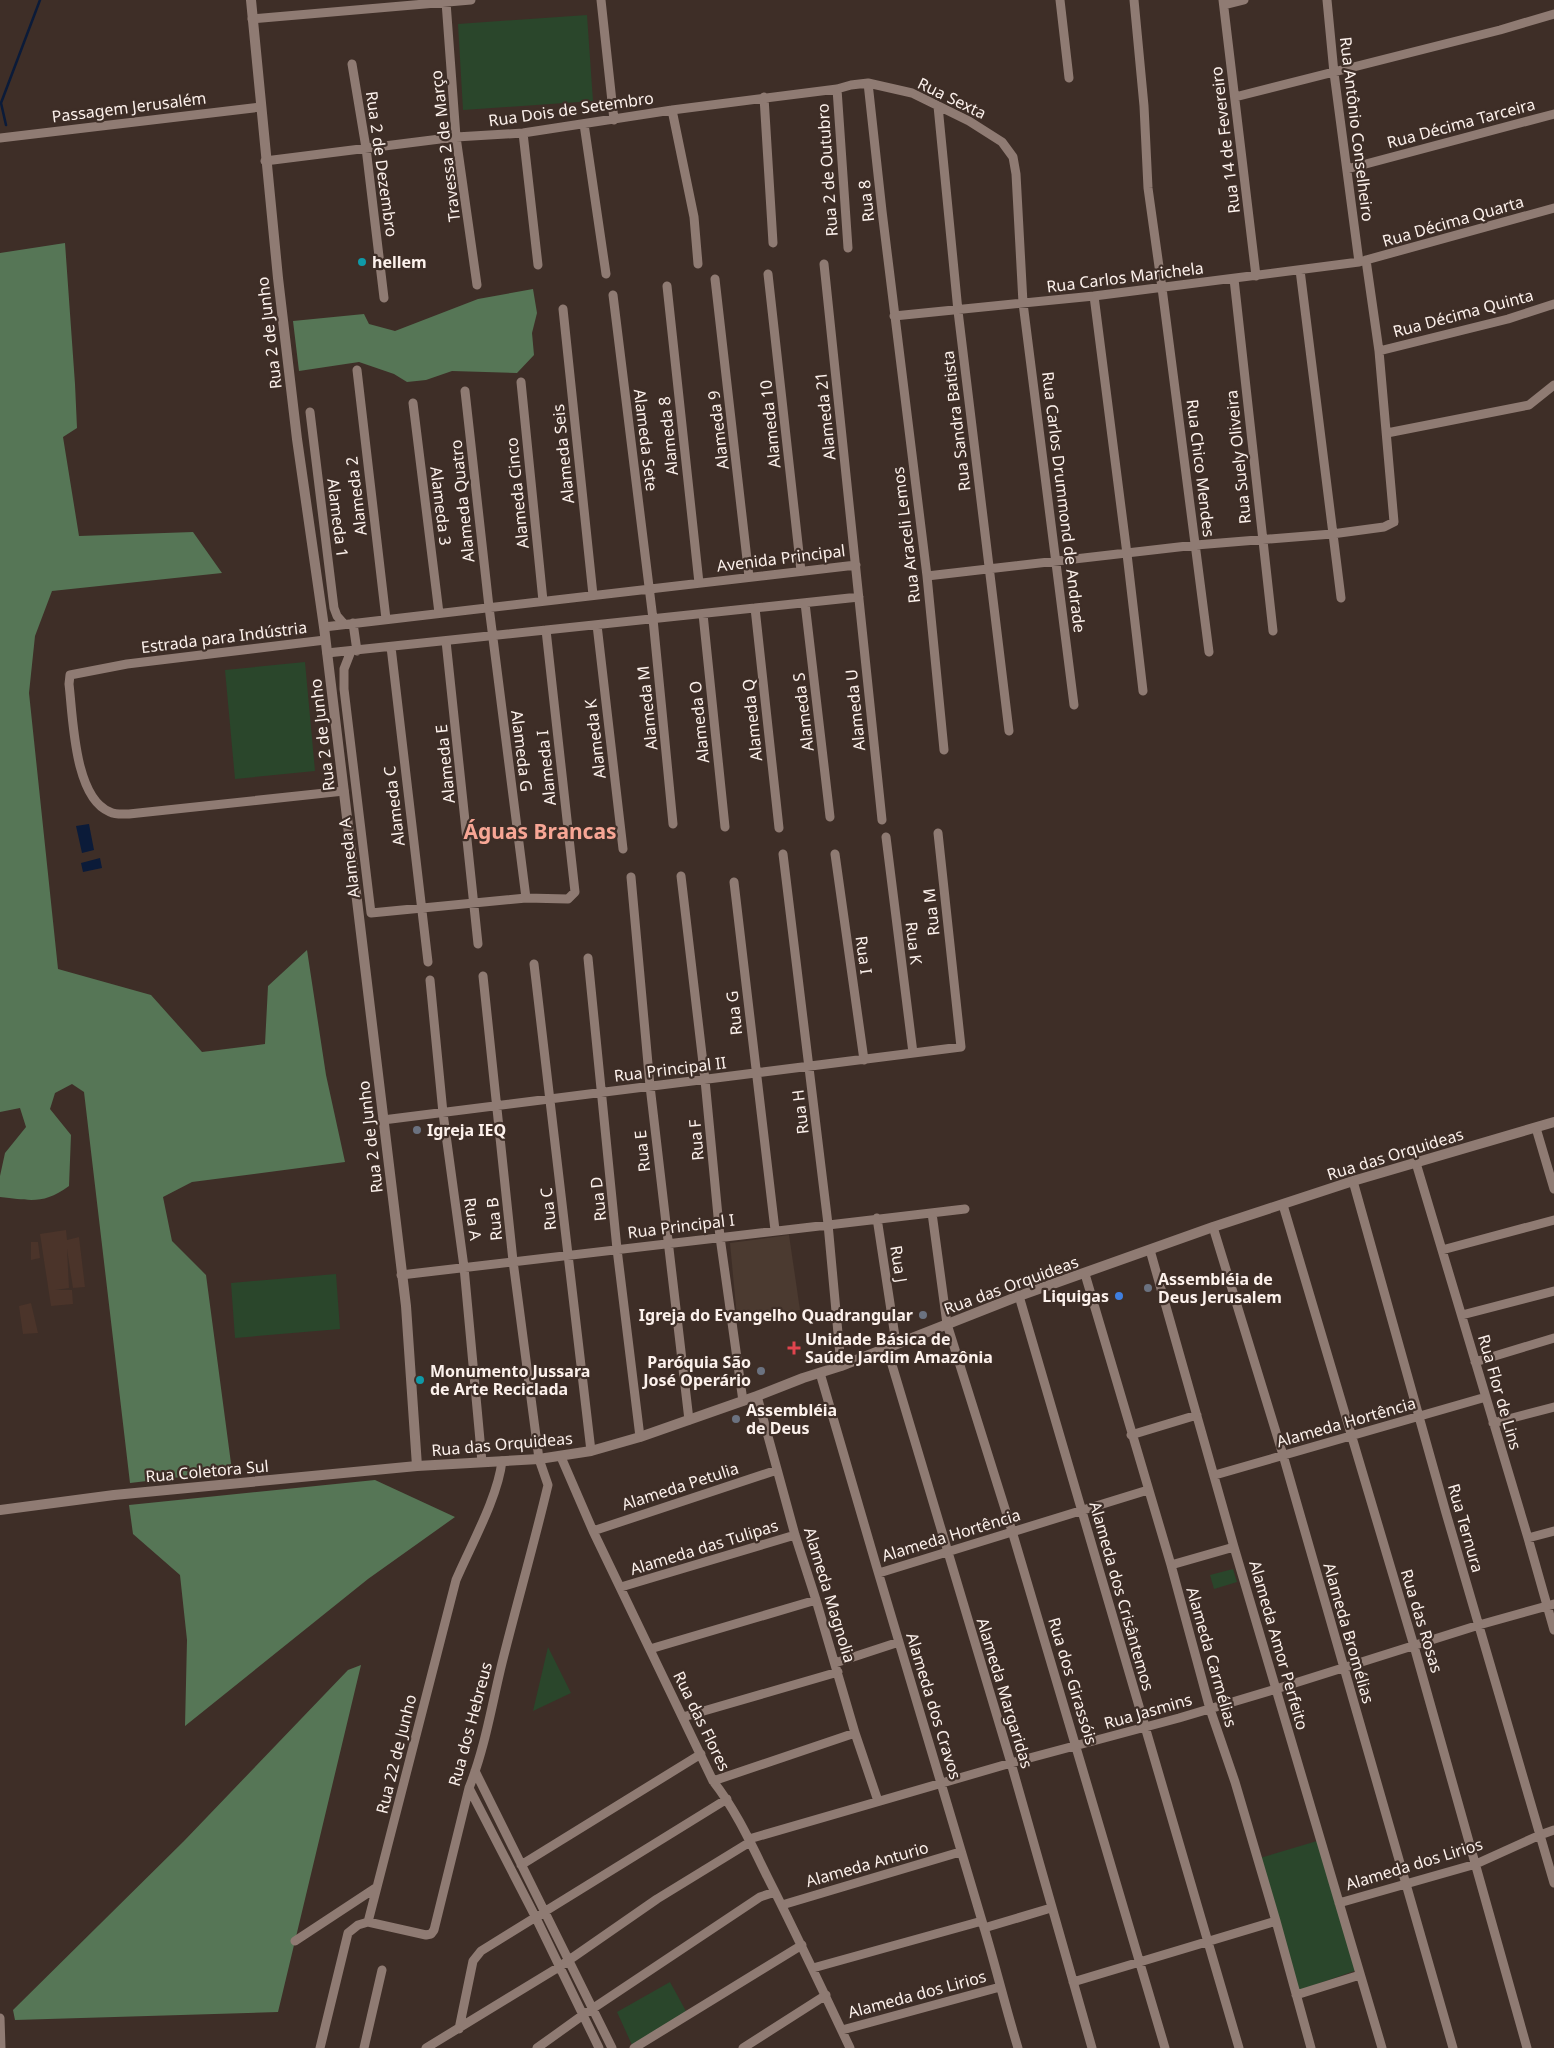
<svg xmlns="http://www.w3.org/2000/svg" width="1554" height="2048" viewBox="0 0 1554 2048" font-family="'Noto Sans',sans-serif">
	<style>
		.built { fill: #4b342a }
		.education { fill: #4b3a30 }
		.green { fill: #2a462b }
		.forest { fill: #567656 }
		.water { fill: #0b1b39 }
		.lines { fill: none; stroke-linecap: round; stroke-linejoin: round }
		.stream { stroke: #0b1b39; stroke-width: 2.5 }
		.minor { stroke: #8f7b73; stroke-width: 9 }
		.tertiary { stroke: #8f7b73; stroke-width: 10 }
		.culture-dot { fill: #0f9aa8; stroke: #3e2e27; stroke-width: 2 }
		.worship-dot { fill: #6b7280; stroke: #3e2e27; stroke-width: 2 }
		.shop-dot { fill: #3f7fe0; stroke: #3e2e27; stroke-width: 2 }
		.health-dot { fill: #e0444e; stroke: #3e2e27; stroke-width: 2 }
		.labels { text-anchor: middle; dominant-baseline: central; stroke-width: 4.5; stroke-linejoin: round; paint-order: stroke }
		.street-label { font-size: 16px; fill: #fcf1ec; stroke: #3e2e27 }
		.poi-label { font-size: 16px; font-weight: bold; fill: #fcf1ec; stroke: #3e2e27; text-anchor: start }
		.district-label { font-size: 21px; font-weight: bold; fill: #f7a695; stroke: #3e2e27 }
	</style>
	<rect width="100%" height="100%" fill="#3e2e27"/>
	<path class="built" d="M66,1230L67,1240L79,1237L85,1287L73,1288L67,1249L69,1288L55,1290H72L73,1304L51,1306L40,1234Z
		M31,1242H38L40,1258L31,1260Z
		M31,1303L38,1333L23,1334L19,1306Z"/>
	<path class="education" d="M789,1235L800,1310L737,1317L730,1243Z"/>
	<path class="green" d="M587,15L593,101L463,110L458,24Z
		M305,662L315,771L235,779L225,670Z
		M336,1274L340,1329L235,1338L231,1283Z
		M1233,1569L1237,1582L1214,1589L1210,1575Z
		M548,1647L571,1693L533,1711Z
		M1317,1841L1357,1970L1298,1991L1260,1858Z
		M670,1982L687,2013L632,2045L617,2012Z"/>
	<path class="forest" d="M65,243L75,384L77,428L63,437L79,536L193,532L222,573L52,591L35,636L29,693L58,969L151,995L202,1052L265,1044L268,986L307,950L326,1075L345,1162L192,1182L163,1197L172,1241L206,1275L232,1471L130,1483L84,1092L72,1084L55,1093L50,1109L71,1135L69,1186C43,1205 30,1200 0,1197V1176L5,1153L26,1127L20,1108L0,1112V253Z
		M533,289L537,313L532,333L534,355L517,373L452,371L426,380L407,382L394,374L359,362L299,371L293,321L364,314L369,324L395,331L478,299Z
		M375,1480L455,1517L368,1579L185,1726L187,1640L180,1575L133,1534L129,1505Z
		M361,1665L278,2012L15,2020L13,2010L184,1841L348,1670Z"/>
	<path class="water" d="M89,824L94,850L82,853L76,826Z
		M100,858L102,868L83,872L81,863Z"/>
	<g class="lines">
		<path class="stream" d="M6,125L1,103L40,0"/>
		<path class="minor" d="M601,0L614,120
			M1060,0L1069,78
			M1134,0L1144,106L1148,188L1162,288L1209,652
			M1223,0L1256,276
			M1327,0L1334,73L1359,262
			M446,2L456,137L477,285
			M1224,5L1244,0
			M252,19L471,0
			M352,64L366,148L384,298
			M868,83L882,211L927,576L944,750
			M837,89L848,248
			M764,97L773,243
			M1235,97L1500,30L1554,14
			M938,106L958,311L1009,731
			M672,110L694,217L698,264
			M584,124L606,274
			M523,133L538,265
			M0,138L261,107
			M265,161L456,137L523,133L672,110L837,89L851,85L868,83L912,93L969,121L1002,142L1013,157L1016,174L1023,303L1074,705
			M1347,169L1554,114
			M824,264L882,820
			M1300,270L1341,598
			M768,274L801,571
			M715,279L749,577
			M1234,279L1273,631
			M667,286L699,583
			M613,295L653,619L673,824
			M1094,296L1127,554L1143,691
			M563,309L593,595
			M894,316L1094,296L1359,262L1554,208
			M1379,351L1508,319L1554,304
			M357,370L386,619
			M521,382L543,601
			M465,391L489,607L526,898
			M413,403L439,613
			M310,412L334,608L337,616L344,624
			M1387,433L1529,405L1554,385
			M927,576L1196,545L1332,534L1384,527L1394,522L1379,351L1366,260
			M805,603L830,817
			M755,608L779,828
			M703,614L725,827
			M353,623L357,651
			M597,625L623,849
			M324,627L856,565
			M325,640L127,664L70,675L69,684C73,717 74,798 110,812C116,815 123,814 129,814L344,791
			M446,641L478,944
			M391,647L428,962
			M351,651L344,669V689L371,913L526,898L568,899L575,892L546,630
			M327,653L859,597
			M886,837L913,1053
			M783,854L828,1224L841,1366
			M835,854L864,1060
			M681,876L705,1080L720,1237L743,1401
			M631,877L650,1086L689,1420
			M734,882L775,1230
			M588,958L617,1249L640,1437
			M534,964L591,1451
			M430,980L443,1113L464,1267L482,1462
			M383,1120L961,1047L938,833
			M1536,1128L1554,1189
			M1416,1163L1528,1538L1554,1630
			M1353,1181L1446,1513L1554,1883
			M1283,1205L1414,1646L1527,2048
			M932,1213L947,1324L1012,1531L1165,2048
			M877,1218L896,1343
			M1213,1227L1283,1455L1453,2048
			M1150,1250L1234,1547L1382,2048
			M1442,1250L1554,1220
			M1085,1274L1171,1565L1210,1709L1235,1782L1276,1921L1311,2048
			M401,1275L965,1209
			M1019,1296L1239,2048
			M1462,1315L1554,1291
			M887,1348L1011,1763L1092,2048
			M1475,1362L1554,1338
			M820,1373C873,1556 927,1738 982,1921C995,1963 1005,2006 1018,2048
			M757,1396L795,1535L816,1600L855,1733L878,1801
			M1493,1423L1554,1407
			M1131,1435L1197,1415
			M561,1457L593,1531L713,1781C739,1814 755,1853 774,1890C800,1942 825,1995 850,2048
			M1215,1475L1486,1397
			M593,1531L777,1470
			M1528,1538L1554,1531
			M1171,1565L1234,1547
			M879,1573L1148,1490
			M621,1587L795,1535
			M650,1649L816,1600
			M835,1663L899,1642
			M683,1717L838,1672
			M475,1771L612,2048
			M713,1781L855,1733
			M469,1788L536,1918L599,2048
			M749,1839L1011,1763L1179,1718L1276,1689L1479,1625L1554,1604
			M521,1865L701,1754
			M1339,1903L1476,1864L1540,1835L1554,1830
			M782,1905L960,1852
			M368,1922L426,1935L431,1934L434,1930L469,1788C485,1748 492,1704 502,1663C517,1603 534,1544 548,1485L539,1459L513,1261L483,976
			M984,1928L1051,1908
			M295,1941L377,1887
			M813,1968L982,1921
			M1073,1982L1276,1921
			M1296,1995L1360,1975
			M0,2018L1,2048
			M459,2029L473,1961L481,1951L727,1799
			M842,2030L1000,1987
			M320,2048L348,1933L358,1925L368,1922L456,1580C471,1545 498,1497 502,1461
			M364,2048L382,1970
			M426,2048L559,1967L657,1899L750,1842
			M537,2048L583,2015L760,1897L775,1892
			M634,2048L802,1945
			M743,2048L826,1995"/>
		<path class="tertiary" d="M251,0L278,278L297,439L324,627L406,1306L417,1466
			M0,1510L114,1495L417,1466L539,1459L591,1451L640,1437L757,1396L803,1378L841,1366L1019,1296L1213,1227L1353,1181L1554,1122"/>
	</g>
	<g class="culture-dot">
		<circle cx="362" cy="262" r="5"/>
		<circle cx="420" cy="1380" r="5"/>
	</g>
	<g class="worship-dot">
		<circle cx="417" cy="1130" r="5"/>
		<circle cx="1148" cy="1288" r="5"/>
		<circle cx="923" cy="1315" r="5"/>
		<circle cx="761" cy="1371" r="5"/>
		<circle cx="736" cy="1419" r="5"/>
	</g>
	<circle class="shop-dot" cx="1119" cy="1296" r="5"/>
	<path class="health-dot" d="M791.5 1340.5h5v5h5v5h-5v5h-5v-5h-5v-5h5z"/>
	<g class="labels">
		<g class="street-label">
			<text transform="translate(952 98) rotate(26)">Rua Sexta</text>
			<text transform="translate(129 107) rotate(-7)">Passagem Jerusalém</text>
			<text transform="translate(571 109) rotate(-8)">Rua Dois de Setembro</text>
			<text transform="translate(1461 123) rotate(-15)">Rua Décima Tarceira</text>
			<text transform="translate(1357 129) rotate(83)">Rua Antônio Conselheiro</text>
			<text transform="translate(1225 140) rotate(-97)">Rua 14 de Fevereiro</text>
			<text transform="translate(445 146) rotate(-97)">Travessa 2 de Março</text>
			<text transform="translate(382 164) rotate(82)">Rua 2 de Dezembro</text>
			<text transform="translate(827 170) rotate(-94)">Rua 2 de Outubro</text>
			<text transform="translate(866 201) rotate(-96)">Rua 8</text>
			<text transform="translate(1453 221) rotate(-16)">Rua Décima Quarta</text>
			<text transform="translate(1125 277) rotate(-7)">Rua Carlos Marichela</text>
			<text transform="translate(1463 313) rotate(-15)">Rua Décima Quinta</text>
			<text transform="translate(269 333) rotate(-97)">Rua 2 de Junho</text>
			<text transform="translate(825 416) rotate(-96)">Alameda 21</text>
			<text transform="translate(956 421) rotate(-97)">Rua Sandra Batista</text>
			<text transform="translate(770 424) rotate(-96)">Alameda 10</text>
			<text transform="translate(718 430) rotate(-97)">Alameda 9</text>
			<text transform="translate(668 436) rotate(-96)">Alameda 8</text>
			<text transform="translate(646 440) rotate(83)">Alameda Sete</text>
			<text transform="translate(563 454) rotate(-96)">Alameda Seis</text>
			<text transform="translate(1238 457) rotate(-96)">Rua Suely Oliveira</text>
			<text transform="translate(1201 468) rotate(83)">Rua Chico Mendes</text>
			<text transform="translate(517 493) rotate(-96)">Alameda Cinco</text>
			<text transform="translate(356 496) rotate(-97)">Alameda 2</text>
			<text transform="translate(462 501) rotate(-96)">Alameda Quatro</text>
			<text transform="translate(1064 502) rotate(83)">Rua Carlos Drummond de Andrade</text>
			<text transform="translate(441 506) rotate(83)">Alameda 3</text>
			<text transform="translate(338 518) rotate(83)">Alameda 1</text>
			<text transform="translate(906 535) rotate(-97)">Rua Araceli Lemos</text>
			<text transform="translate(781 558) rotate(-7)">Avenida Principal</text>
			<text transform="translate(224 637) rotate(-7)">Estrada para Indústria</text>
			<text transform="translate(647 708) rotate(-96)">Alameda M</text>
			<text transform="translate(855 710) rotate(-96)">Alameda U</text>
			<text transform="translate(803 712) rotate(-97)">Alameda S</text>
			<text transform="translate(752 720) rotate(-96)">Alameda Q</text>
			<text transform="translate(699 722) rotate(-96)">Alameda O</text>
			<text transform="translate(322 735) rotate(-97)">Rua 2 de Junho</text>
			<text transform="translate(595 739) rotate(-97)">Alameda K</text>
			<text transform="translate(522 751) rotate(83)">Alameda G</text>
			<text transform="translate(445 764) rotate(-96)">Alameda E</text>
			<text transform="translate(546 768) rotate(-96)">Alameda I</text>
			<text transform="translate(394 806) rotate(-97)">Alameda C</text>
			<text transform="translate(349 858) rotate(-97)">Alameda A</text>
			<text transform="translate(931 912) rotate(-96)">Rua M</text>
			<text transform="translate(914 943) rotate(83)">Rua K</text>
			<text transform="translate(864 955) rotate(82)">Rua I</text>
			<text transform="translate(734 1013) rotate(-96)">Rua G</text>
			<text transform="translate(670 1069) rotate(-7)">Rua Principal II</text>
			<text transform="translate(800 1112) rotate(-97)">Rua H</text>
			<text transform="translate(370 1137) rotate(-97)">Rua 2 de Junho</text>
			<text transform="translate(696 1140) rotate(-95)">Rua F</text>
			<text transform="translate(642 1151) rotate(-96)">Rua E</text>
			<text transform="translate(1395 1154) rotate(-17)">Rua das Orquideas</text>
			<text transform="translate(598 1199) rotate(-96)">Rua D</text>
			<text transform="translate(548 1209) rotate(-96)">Rua C</text>
			<text transform="translate(473 1219) rotate(82)">Rua A</text>
			<text transform="translate(494 1219) rotate(-96)">Rua B</text>
			<text transform="translate(681 1226) rotate(-7)">Rua Principal I</text>
			<text transform="translate(899 1264) rotate(81)">Rua J</text>
			<text transform="translate(1011 1285) rotate(-20)">Rua das Orquideas</text>
			<text transform="translate(1500 1392) rotate(74)">Rua Flor de Lins</text>
			<text transform="translate(1346 1422) rotate(-16)">Alameda Hortência</text>
			<text transform="translate(502 1444) rotate(-5)">Rua das Orquideas</text>
			<text transform="translate(207 1471) rotate(-5)">Rua Coletora Sul</text>
			<text transform="translate(680 1486) rotate(-18)">Alameda Petulia</text>
			<text transform="translate(1466 1528) rotate(74)">Rua Ternura</text>
			<text transform="translate(951 1535) rotate(-17)">Alameda Hortência</text>
			<text transform="translate(704 1547) rotate(-17)">Alameda das Tulipas</text>
			<text transform="translate(830 1595) rotate(73)">Alameda Magnolia</text>
			<text transform="translate(1122 1596) rotate(74)">Alameda dos Crisântemos</text>
			<text transform="translate(1422 1621) rotate(73)">Rua das Rosas</text>
			<text transform="translate(1349 1633) rotate(74)">Alameda Bromélias</text>
			<text transform="translate(1279 1645) rotate(74)">Alameda Amor Perfeito</text>
			<text transform="translate(1212 1657) rotate(74)">Alameda Carmélias</text>
			<text transform="translate(1073 1681) rotate(73)">Rua dos Girassóis</text>
			<text transform="translate(1005 1693) rotate(73)">Alameda Margaridas</text>
			<text transform="translate(934 1706) rotate(73)">Alameda dos Cravos</text>
			<text transform="translate(1148 1711) rotate(-16)">Rua Jasmins</text>
			<text transform="translate(702 1721) rotate(64)">Rua das Flores</text>
			<text transform="translate(470 1724) rotate(-75)">Rua dos Hebreus</text>
			<text transform="translate(396 1754) rotate(-76)">Rua 22 de Junho</text>
			<text transform="translate(867 1864) rotate(-16)">Alameda Anturio</text>
			<text transform="translate(1414 1864) rotate(-17)">Alameda dos Lirios</text>
			<text transform="translate(917 1994) rotate(-15)">Alameda dos Lirios</text>
		</g>
		<g class="poi-label">
			<text x="372" y="262">hellem</text>
			<text x="427" y="1130">Igreja IEQ</text>
			<text x="1158" y="1279">Assembléia de<tspan x="1158" dy="18">Deus Jerusalem</tspan></text>
			<text x="1109" y="1296" text-anchor="end">Liquigas</text>
			<text x="913" y="1315" text-anchor="end">Igreja do Evangelho Quadrangular</text>
			<text x="805" y="1339">Unidade Básica de<tspan x="805" dy="18">Saúde Jardim Amazônia</tspan></text>
			<text x="751" y="1362" text-anchor="end">Paróquia São<tspan x="751" dy="18">José Operário</tspan></text>
			<text x="430" y="1371">Monumento Jussara<tspan x="430" dy="18">de Arte Reciclada</tspan></text>
			<text x="746" y="1410">Assembléia<tspan x="746" dy="18">de Deus</tspan></text>
		</g>
		<g class="district-label">
			<text x="540" y="831">Águas Brancas</text>
		</g>
	</g>
</svg>
